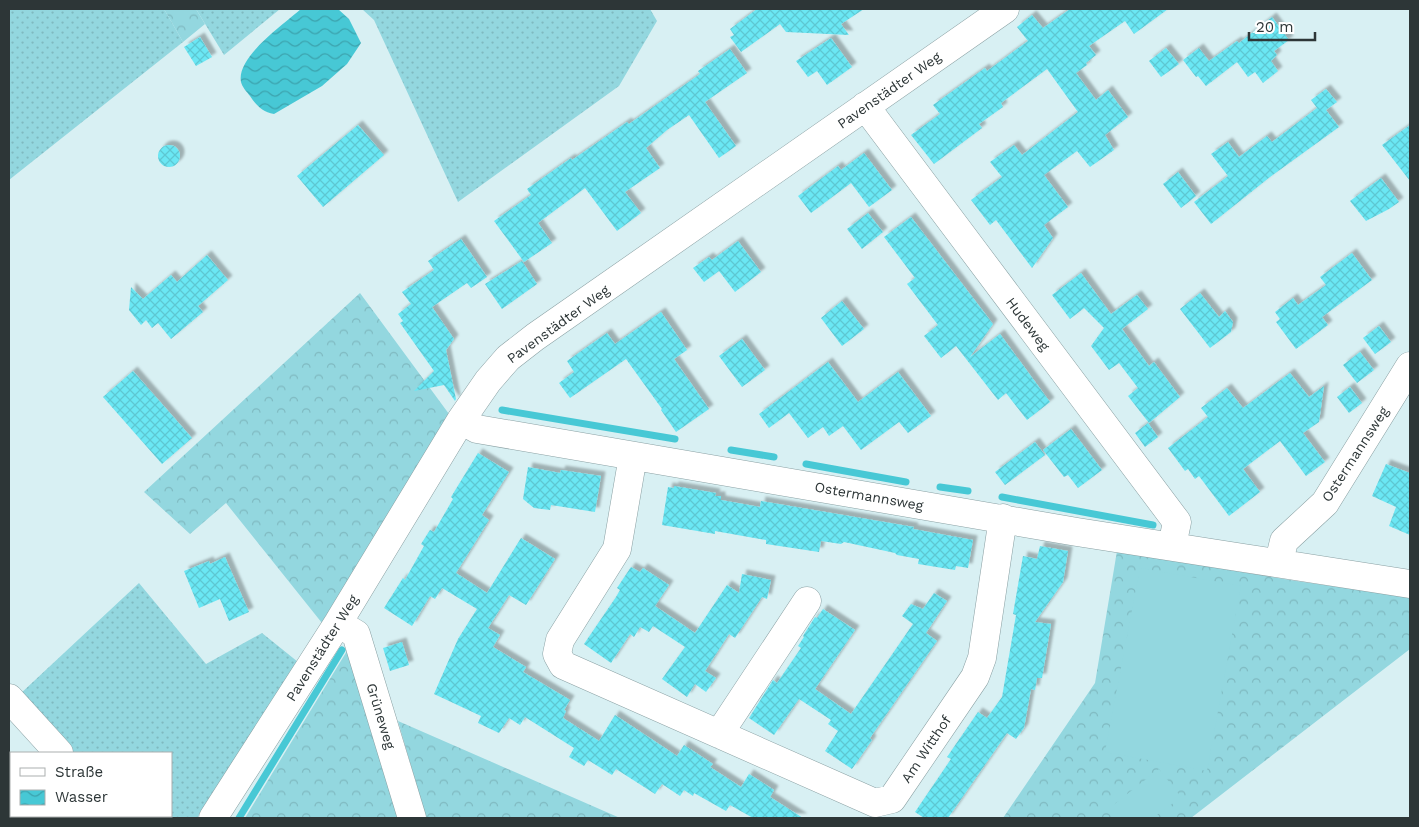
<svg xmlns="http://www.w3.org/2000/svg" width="1419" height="827" viewBox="0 0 1419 827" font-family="'Work Sans',sans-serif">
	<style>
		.grass { fill: url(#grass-dots) }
		.forest { fill: url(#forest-crowns) }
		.garden { fill: url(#garden-furrows) }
		.pitch { fill: #93d7df }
		.water { fill: url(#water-waves) }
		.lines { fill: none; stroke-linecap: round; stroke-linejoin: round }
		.stream { stroke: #47c8d5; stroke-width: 7 }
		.building { fill: url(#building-cross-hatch); filter: url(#shadow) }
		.minor-casing { stroke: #8aa0a3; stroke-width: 29 }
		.minor { stroke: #fff; stroke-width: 28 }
		.labels { text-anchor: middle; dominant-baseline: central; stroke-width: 4.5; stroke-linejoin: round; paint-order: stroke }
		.street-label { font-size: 14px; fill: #2d3637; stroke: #fff }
	</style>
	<defs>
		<pattern id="grass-dots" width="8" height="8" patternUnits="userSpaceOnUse" patternTransform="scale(1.25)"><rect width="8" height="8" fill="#93d7df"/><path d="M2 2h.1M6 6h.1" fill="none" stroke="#7fb9c0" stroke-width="1.8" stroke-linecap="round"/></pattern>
		<pattern id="forest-crowns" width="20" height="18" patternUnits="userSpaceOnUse" patternTransform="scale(1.25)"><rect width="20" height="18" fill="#93d7df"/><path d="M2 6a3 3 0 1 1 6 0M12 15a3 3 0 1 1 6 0" fill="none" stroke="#7fb9c0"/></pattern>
		<pattern id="garden-furrows" width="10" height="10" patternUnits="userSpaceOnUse" patternTransform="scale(1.25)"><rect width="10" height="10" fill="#93d7df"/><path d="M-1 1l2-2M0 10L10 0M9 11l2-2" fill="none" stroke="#7fb9c0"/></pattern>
		<pattern id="water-waves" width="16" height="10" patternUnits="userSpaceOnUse" patternTransform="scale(1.25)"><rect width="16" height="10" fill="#47c8d5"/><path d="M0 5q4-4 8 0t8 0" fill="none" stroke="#3ca3ae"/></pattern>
		<pattern id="building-cross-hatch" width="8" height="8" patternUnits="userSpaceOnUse" patternTransform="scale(1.25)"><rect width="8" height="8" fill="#6be7f4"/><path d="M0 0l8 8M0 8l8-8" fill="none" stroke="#5dc7d2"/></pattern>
		<filter id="shadow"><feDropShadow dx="4.5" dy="-4.5" stdDeviation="1" flood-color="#0004"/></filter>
	</defs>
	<rect width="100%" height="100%" fill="#d8f0f3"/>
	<path class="grass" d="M9,9H164L183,42L9,180Z
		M196,9H280L224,55Z
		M362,9H650L657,21L619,86L458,202L374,20Z
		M139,583L206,664L262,633L298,662L197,818H132L130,816H171V753H72L19,695Z"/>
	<path class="forest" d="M164,9H196L205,24L183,42Z
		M360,293L449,414L322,623L226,503L190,534L144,492Z
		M1117,551L1296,581L1410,597V649L1191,818H1003L1095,683Z
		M350,646L398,818H245Z
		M398,721L620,818H426Z"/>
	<path class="garden" d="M54,816H103L105,818H51Z"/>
	<path class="pitch" d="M1140,568L1241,586L1207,771L1105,752Z
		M1159,769L1181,797L1153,818H1121L1112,806Z"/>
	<path class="water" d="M301,9H338L349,19L361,43L347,64L322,86L274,114C262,112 256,105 250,96C247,92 242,87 241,82C236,57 284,24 301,9Z"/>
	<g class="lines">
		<path class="stream" d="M502,410L675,439
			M731,450L774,457
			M806,464L906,482
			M940,487L968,491
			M1002,497L1153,525
			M239,818L342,650"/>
	</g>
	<path class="building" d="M757,9H864L841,24L849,35L786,32L780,24L741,52L730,37L734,35L730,29Z
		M1070,9H1168L1134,34L1125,21L1089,46L1096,55L1086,63L1087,65L1076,73L1096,100L1108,90L1128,117L1105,135L1114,150L1090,167L1077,151L1044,175L1068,207L1044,225L1053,238L1032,268L996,220L990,225L971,200L1002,177L990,162L1014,145L1022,155L1078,112L1047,69L1001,103L1003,107L979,124L982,128L934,164L911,135L940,114L933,105L985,68L987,71L1028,41L1017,27L1032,15L1043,28Z
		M1272,17L1289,40L1274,51L1277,55L1271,61L1278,71L1263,83L1255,72L1248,77L1237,62L1206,86L1198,76L1196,77L1183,60L1199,48L1209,61L1237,41L1239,43Z
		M200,37L212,57L196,66L184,47Z
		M831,38L852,67L827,85L817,71L808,77L796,61Z
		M1166,48L1179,64L1161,77L1149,61Z
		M730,49L747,73L705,102L736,146L719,158L689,115L667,130L646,148L660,168L625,192L641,213L617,231L585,188L538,223L552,243L524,262L494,221L531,195L527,189L571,158L572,160L627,122L629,124L700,74L698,71Z
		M1326,89L1337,102L1326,110L1339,127L1270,177L1211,224L1194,202L1228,176L1211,154L1228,142L1239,157L1267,136L1272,142L1317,108L1311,100Z
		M358,125L384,155L323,207L297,176Z
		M1410,125V181L1382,145Z
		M158 156a11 11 0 1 1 22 0a11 11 0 1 1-22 0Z
		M864,153L892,190L869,207L851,183L811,213L798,196L838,166L841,170Z
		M1178,172L1196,196L1181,208L1163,184Z
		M1381,178L1399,202L1389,209L1366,221L1350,201Z
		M868,213L883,232L862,249L847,229Z
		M911,217L993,324L970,357L1000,334L1050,402L1027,420L1006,393L998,400L956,346L941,358L924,336L938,325L907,284L915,278L884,237Z
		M461,239L487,277L471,288L467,283L432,307L454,339L446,350L456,399L455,401L444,385L414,391L434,371L400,323L403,321L398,314L411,304L402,292L434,270L428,261Z
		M738,241L761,272L735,292L719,271L704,282L693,268L709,257L712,260Z
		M1352,253L1372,280L1322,317L1328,325L1296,349L1276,322L1280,319L1275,312L1293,298L1298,305L1326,285L1320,277Z
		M207,255L228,280L198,306L203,312L171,339L158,323L152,328L146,320L141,325L129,310L131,287L143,299L171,275L177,282Z
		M522,261L537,284L502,309L485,284Z
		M1081,273L1111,314L1137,295L1148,309L1122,329L1149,366L1154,362L1180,397L1149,423L1128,396L1138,388L1119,363L1109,370L1091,346L1104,328L1084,308L1070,319L1052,295Z
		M1200,293L1219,317L1225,311L1233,322L1231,332L1210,348L1180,309Z
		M842,301L864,329L842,346L821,318Z
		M661,312L687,350L674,359L709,409L676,432L661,410L662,409L626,359L570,398L559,383L574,372L567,361L607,333L615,344Z
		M1379,326L1391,342L1375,354L1363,338Z
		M742,339L765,370L742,387L719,356Z
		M1360,352L1374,370L1357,383L1343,365Z
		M828,362L858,402L898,372L931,416L908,433L899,422L861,450L843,426L829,436L823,427L808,438L789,413L769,428L759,414Z
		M133,371L192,438L162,464L103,397Z
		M1290,373L1309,397L1324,386L1319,422L1303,433L1325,462L1306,476L1280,441L1243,469L1260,492L1229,516L1199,476L1195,479L1188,469L1185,471L1168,448L1208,417L1201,408L1227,388L1243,408Z
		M1350,387L1362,403L1349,413L1337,397Z
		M1148,423L1158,437L1145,447L1135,433Z
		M1071,429L1102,470L1078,488L1068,475L1064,477L1043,450Z
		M1035,442L1045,455L1005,485L995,472Z
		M478,453L509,472L482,515L489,520L456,573L487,593L521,538L555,559L526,605L509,595L488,628L500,635L493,647L526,667L523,672L570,700L564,710L566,711L563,718L599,741L615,715L677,756L684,745L713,764L710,767L741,787L749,774L774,790L770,797L803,818H753L730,805L726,811L694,793L693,796L684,790L680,796L662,784L655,794L616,769L612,775L588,760L584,766L569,757L574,748L525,717L520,725L509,718L499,733L478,723L481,716L434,694L458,639L477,609L442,588L435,599L430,596L412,626L384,608L403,578L405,580L424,546L421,544L430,530L434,532L453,499L451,497Z
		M1386,464L1410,473V535L1389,526L1396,507L1372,496Z
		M528,467L560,473L561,470L601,476L595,512L551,505L550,510L534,508L523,499Z
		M674,486L716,493L715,496H721V500L760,507L761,501L914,527L913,529L973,540L968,568L956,566L955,570L918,564L919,559L897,555L895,553L844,542L841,544L821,541L819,552L766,544V540L715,531V534L662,525L668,487L674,488Z
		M1040,546L1068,551L1063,582L1035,622L1051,624L1042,678H1037L1035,690L1031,689L1024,728L1016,739L1007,733L948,818H924L915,812L951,759L947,757L978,712L987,718L1002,697L1016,615L1013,614L1023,556L1037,559Z
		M225,557L249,612L229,621L220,599L199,608L184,571L209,561L210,564Z
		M631,567L640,572L643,568L669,585L655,606L695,633L727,585L739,593L742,574L771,580L767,599L762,597L735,638L729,634L705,671L716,678L706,692L695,684L687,697L662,679L685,647L653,626L649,632L640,627L634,637L630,634L611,663L584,644L616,597L620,590L617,588Z
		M934,593L947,601L926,633L937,641L870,738L872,740L852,769L825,751L838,731L828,724L831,720L799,699L774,735L749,718L773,680L777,683L801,648L798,646L804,637L803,636L815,617L817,618L823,609L855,630L815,689L851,714L913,624L902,616L911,604L923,609Z
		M402,642L409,665L390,671L383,648Z"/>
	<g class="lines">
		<g class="minor-casing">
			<path id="minor" d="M865,106L1177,522L1172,546
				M461,420L477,429C676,464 876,499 1077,532C1188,550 1299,566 1410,584
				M633,456L617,549L560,640L557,654L563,665L875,803L892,799L975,677L982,658L1003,518
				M1279,562L1284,541L1325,503L1410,366
				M338,623L356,634L412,818
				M9,698L59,753
				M719,734L807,601
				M116,816L118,818
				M213,818L338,623L461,420L488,381L508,358L535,337L1005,9"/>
		</g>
		<use href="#minor" class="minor"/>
	</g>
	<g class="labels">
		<g class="street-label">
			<text transform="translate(889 90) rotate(-35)">Pavenstädter Weg</text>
			<text transform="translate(558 324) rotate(-36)">Pavenstädter Weg</text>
			<text transform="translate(1028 324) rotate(53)">Hudeweg</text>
			<text transform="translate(1355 454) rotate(-57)">Ostermannsweg</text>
			<text transform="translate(869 496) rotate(10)">Ostermannsweg</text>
			<text transform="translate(322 648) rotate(-58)">Pavenstädter Weg</text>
			<text transform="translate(381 716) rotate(73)">Grüneweg</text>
			<text transform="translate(926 749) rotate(-56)">Am Witthof</text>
		</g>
	</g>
	<rect width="1419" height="827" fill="none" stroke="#2d3637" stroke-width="20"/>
	<rect x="10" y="752" width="162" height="65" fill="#ffffff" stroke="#abafaf"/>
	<rect x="20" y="768" width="25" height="8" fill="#ffffff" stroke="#abafaf"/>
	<text x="55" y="777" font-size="15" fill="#2d3637">Straße</text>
	<rect x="20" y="790" width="25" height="15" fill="url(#water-waves)" stroke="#abafaf"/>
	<text x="55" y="802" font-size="15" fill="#2d3637">Wasser</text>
	<path d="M1249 32v8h66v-8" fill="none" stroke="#2d3637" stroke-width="2.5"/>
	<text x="1256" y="32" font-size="15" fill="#2d3637" stroke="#ffffff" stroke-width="4" paint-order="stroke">20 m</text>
</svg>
